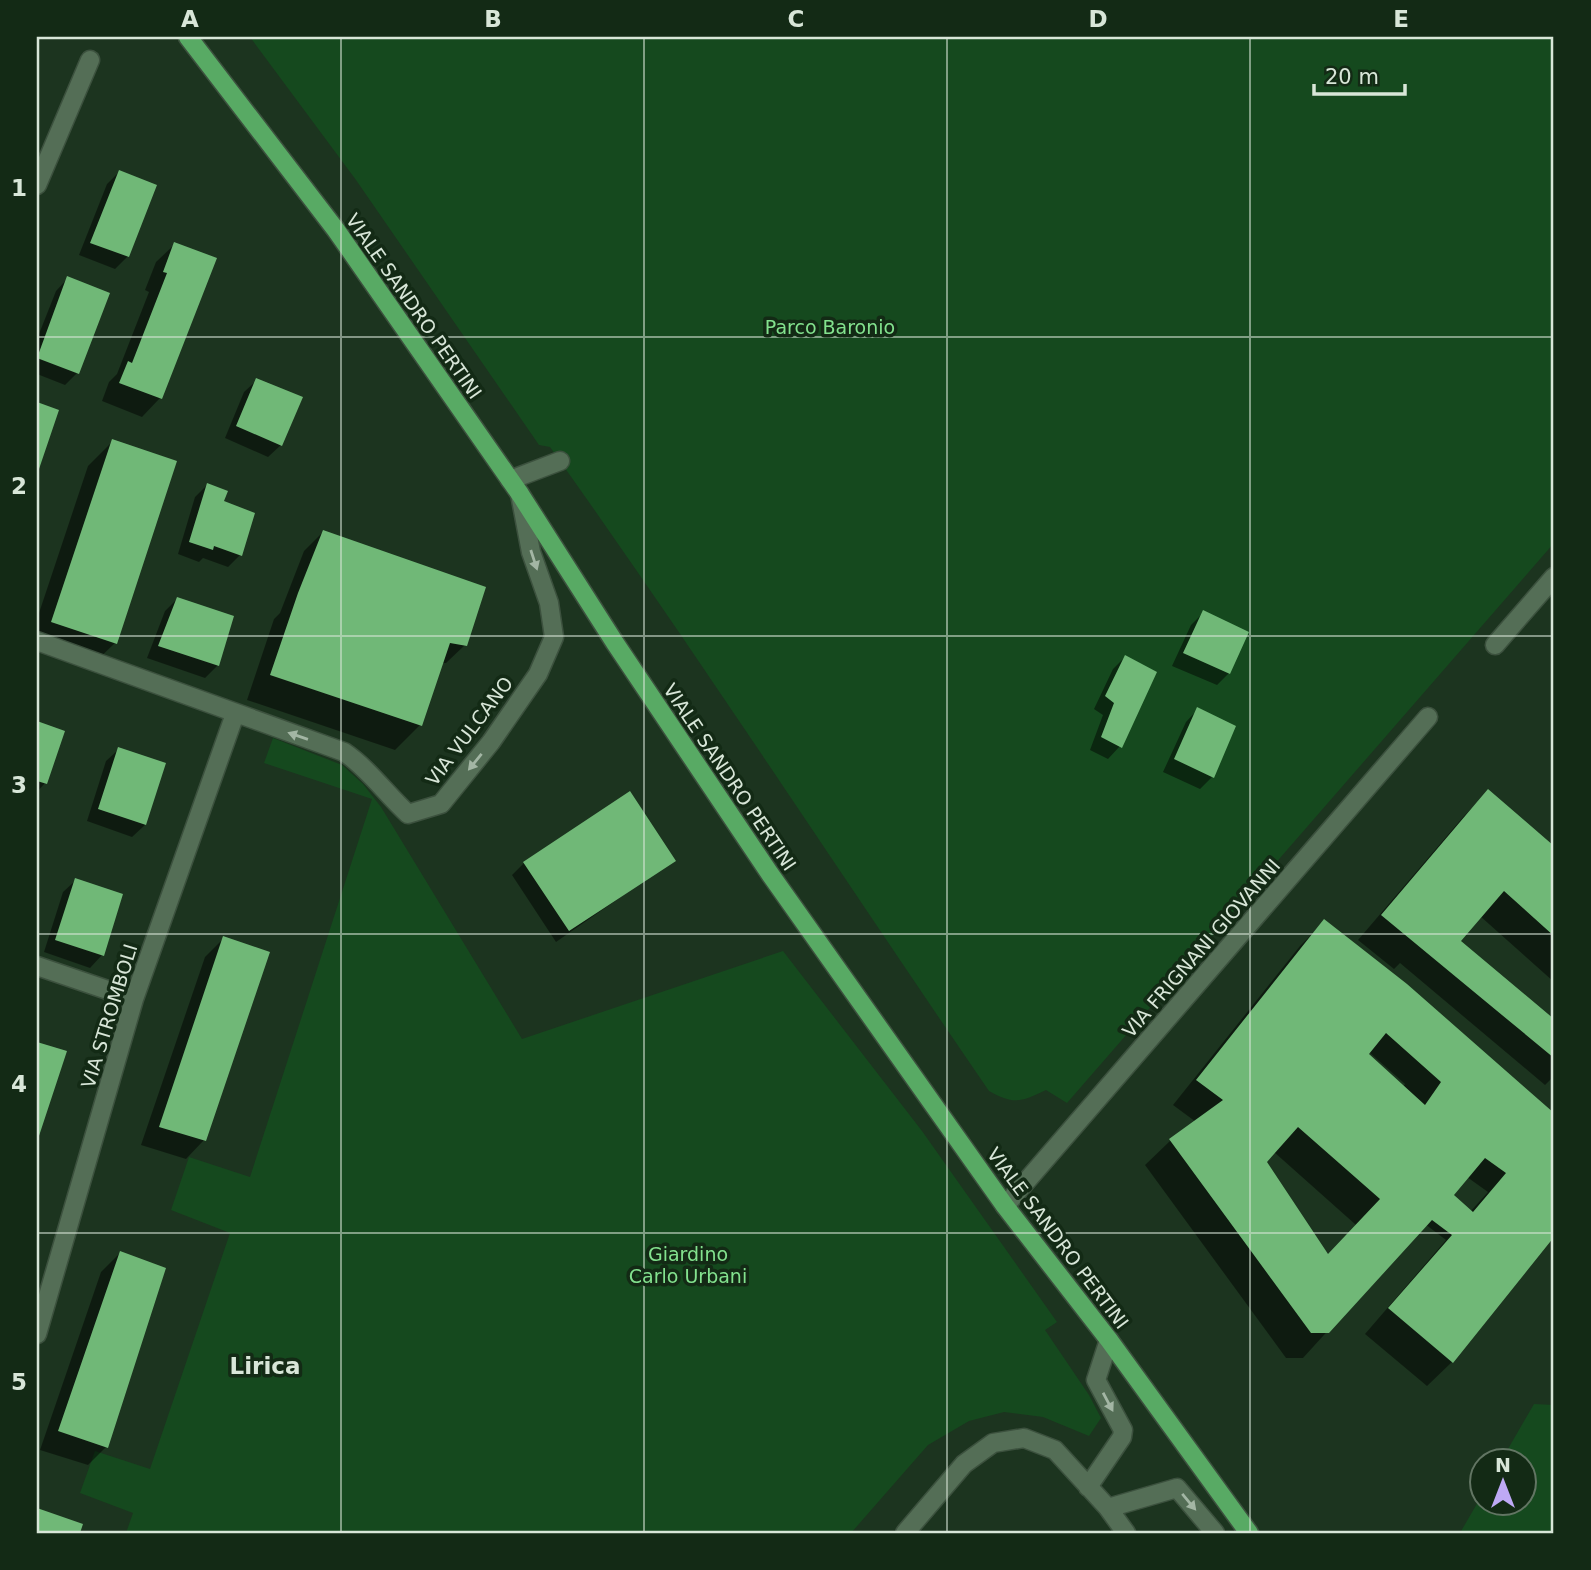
<svg xmlns="http://www.w3.org/2000/svg" width="1591" height="1570" viewBox="0 0 1591 1570" font-family="'DejaVu Sans',sans-serif">
	<style>
		.green { fill: #15491e }
		.shadow { fill: #0007; fill-rule: evenodd }
		.building { fill: #70b877; fill-rule: evenodd }
		.lines { fill: none; stroke-linecap: round; stroke-linejoin: round }
		.minor-casing { stroke: #3c513e; stroke-width: 21 }
		.major-casing { stroke: #3c513e; stroke-width: 21 }
		.minor { stroke: #546e56; stroke-width: 18 }
		.major { stroke: #58aa64; stroke-width: 18 }
		.oneway { fill: #a3b6a4 }
		.grid { fill: none; stroke: #d8e6d8; stroke-width: 2; stroke-opacity: 0.55 }
		.labels { text-anchor: middle; dominant-baseline: central; stroke-width: 7; stroke-linejoin: round; paint-order: stroke }
		.street-label { font-size: 19px; fill: #d8e6d8; stroke: #132a15 }
		.park-label { font-size: 19px; fill: #83e28e; stroke: #132a15 }
		.quarter-label { font-size: 23px; font-weight: bold; fill: #d8e6d8; stroke: #132a15 }
		.neatline { fill: none; stroke: #d8e6d8; stroke-width: 2.5 }
		.grid-label { font-size: 23px; text-anchor: middle; font-weight: bold; fill: #d8e6d8 }
	</style>
	<rect width="100%" height="100%" fill="#1c341f"/>
	<path class="green" d="M250,37H1554V543L1067,1103L1046,1090C1021,1102 1014,1105 989,1091C842,877 701,659 550,447L539,445L356,180Z
		M273,738L342,765L363,784L381,807L522,1039L783,951L922,1131L1057,1322L1045,1330L1089,1395L1101,1418L1089,1436L1043,1417L1004,1412L969,1421L928,1445L851,1533H126L133,1513L80,1493L95,1451L150,1469L230,1233L171,1210L189,1157L250,1177L372,799L264,763Z
		M1534,1404L1554,1405V1533H1460L1482,1495V1504H1524V1462L1501,1461Z"/>
	<path class="shadow" d="M119,172L128,256L115,269L79,255L107,184Z
		M175,244L160,398L142,417L102,401L109,382L117,374L149,292L145,290L156,262Z
		M68,278L77,373L65,385L37,374V339L56,291Z
		M257,380L281,445L268,457L225,438L244,392Z
		M113,441L115,643L90,667L37,649V619L88,466Z
		M207,485L222,502L240,555L228,567L203,558L199,562L178,554L195,497Z
		M323,532L465,645L446,663H441L420,725L395,750L247,700L274,619L280,613L304,551Z
		M177,599L232,617L217,666L205,678L147,658L165,611Z
		M1203,613L1229,673L1217,685L1172,666L1191,625Z
		M1125,657L1120,746L1108,759L1090,750L1103,715L1094,709L1113,669Z
		M1198,709L1212,777L1200,789L1163,772L1186,722Z
		M37,723L63,732L45,783L37,792Z
		M119,749L145,825L132,837L87,821L106,761Z
		M1488,792L1554,848V982L1480,916L1458,941L1554,1022V1076L1545,1085L1400,963L1394,969L1358,940L1464,816Z
		M674,860L556,942L512,875L524,863Z
		M76,880L121,895L102,955L90,968L44,952L63,892Z
		M1324,922L1397,979L1554,1115V1234L1452,1362L1427,1386L1365,1334L1446,1240L1425,1224L1303,1358H1286L1145,1165L1170,1141L1196,1122L1173,1105L1300,946ZM1369,1052L1405,1084L1403,1087L1367,1054ZM1274,1152L1356,1225L1327,1256L1265,1162ZM1467,1177L1488,1192L1470,1212L1453,1194Z
		M224,938L204,1140L186,1159L141,1145L205,957Z
		M120,1253L106,1447L88,1465L40,1450L101,1272Z"/>
	<path class="building" d="M119,170L157,185L129,257L90,243Z
		M174,242L217,258L162,399L119,383L128,361L132,363L167,273L163,272Z
		M67,276L110,293L79,374L37,358Z
		M256,378L303,397L282,446L236,426Z
		M37,402L59,410L39,469H37Z
		M112,439L177,461L117,644L51,622Z
		M207,483L228,491L224,501L255,513L242,556L214,546L213,550L189,542Z
		M323,530L486,587L467,646L450,643L422,726L270,675L298,593Z
		M177,597L234,616L219,666L158,646Z
		M1203,610L1249,632L1230,674L1183,653Z
		M1125,655L1157,672L1122,748L1101,737L1114,703L1105,696Z
		M1197,707L1236,726L1214,778L1174,759Z
		M37,721L65,731L47,784L37,781Z
		M118,747L166,763L146,825L98,809Z
		M1488,789L1554,846V936L1504,891L1461,941L1554,1019V1058L1381,915Z
		M630,791L676,861L569,931L523,862Z
		M75,878L123,894L104,956L55,940Z
		M1324,919L1407,984L1554,1113V1237L1453,1363L1388,1308L1452,1235L1432,1220L1329,1333H1311L1169,1139L1223,1100L1196,1080ZM1386,1033L1441,1082L1425,1105L1369,1054ZM1298,1127L1380,1199L1328,1254L1267,1162ZM1485,1158L1506,1173L1473,1212L1454,1195Z
		M223,936L270,952L206,1141L159,1127Z
		M37,1042L67,1051L37,1142Z
		M120,1251L166,1268L108,1448L58,1431Z
		M37,1508L83,1524L80,1533H37Z"/>
	<g class="lines">
		<g class="minor-casing">
			<path id="minor" d="M37,185L90,60
				M510,480L560,461
				M37,641L344,752C369,769 386,794 408,814L441,804L491,742L538,674L554,637L549,603L531,552L520,494
				M1495,645L1554,577
				M37,966L134,999
				M1005,1206L1428,717
				M37,1334L134,999L235,714
				M1088,1487L1122,1437L1123,1430L1096,1380L1109,1340
				M1108,1508L1177,1488L1215,1533
				M905,1533L964,1464L993,1443L1024,1438L1055,1450L1108,1508L1126,1533"/>
		</g>
		<g class="major-casing">
			<path id="major" d="M188,37L336,230L520,494L615,643L770,874L1005,1206L1109,1340L1249,1533"/>
		</g>
		<use href="#minor" class="minor"/>
		<use href="#major" class="major"/>
	</g>
	<defs><path id="oneway-solid" d="M-6-.8H1V-3.2L6.5 0L1 3.2V.8H-6Z" transform="scale(1.75)"/></defs>
	<g class="oneway">
		<use href="#oneway-solid" transform="translate(534 560) rotate(72)"/>
		<use href="#oneway-solid" transform="translate(298 736) rotate(-161)"/>
		<use href="#oneway-solid" transform="translate(475 762) rotate(129)"/>
		<use href="#oneway-solid" transform="translate(1108 1402) rotate(62)"/>
		<use href="#oneway-solid" transform="translate(1189 1502) rotate(50)"/>
	</g>
	<path class="grid" d="M341,37V1533M644,37V1533M947,37V1533M1250,37V1533M37,337H1554M37,636H1554M37,934H1554M37,1233H1554"/>
	<g class="labels">
		<g class="street-label">
			<text transform="translate(414 306) rotate(55)">VIALE SANDRO PERTINI</text>
			<text transform="translate(469 731) rotate(-53)">VIA VULCANO</text>
			<text transform="translate(730 777) rotate(56)">VIALE SANDRO PERTINI</text>
			<text transform="translate(1201 948) rotate(-49)">VIA FRIGNANI GIOVANNI</text>
			<text transform="translate(109 1016) rotate(-73)">VIA STROMBOLI</text>
			<text transform="translate(1058 1238) rotate(53)">VIALE SANDRO PERTINI</text>
		</g>
		<g class="park-label">
			<text x="830" y="327">Parco Baronio</text>
			<text x="688" y="1254">Giardino<tspan x="688" dy="22">Carlo Urbani</tspan></text>
		</g>
		<g class="quarter-label">
			<text x="265" y="1366">Lirica</text>
		</g>
	</g>
	<rect width="1591" height="1570" fill="none" stroke="#132a15" stroke-width="77"/>
	<g transform="translate(1503 1482)"><circle r="33" fill="#132a15" stroke="#627563" stroke-width="2"/>
	<path d="M0-5L12 26L0 18L-12 26Z" fill="#bea9f5"/>
	<text y="-10" font-size="19" font-weight="bold" text-anchor="middle" fill="#d8e6d8">N</text>
	</g>
	<path d="M1314 84v10h91v-10" fill="none" stroke="#d8e6d8" stroke-width="3.5"/>
	<text x="1325" y="84" font-size="21" fill="#d8e6d8" stroke="#132a15" stroke-width="5" paint-order="stroke">20 m</text>
	<rect x="38" y="38" width="1514" height="1494" class="neatline"/>
	<g class="grid-label">
		<text x="190" y="27">A</text>
		<text x="493" y="27">B</text>
		<text x="796" y="27">C</text>
		<text x="1098" y="27">D</text>
		<text x="1401" y="27">E</text>
		<text x="19" y="196">1</text>
		<text x="19" y="494">2</text>
		<text x="19" y="793">3</text>
		<text x="19" y="1092">4</text>
		<text x="19" y="1390">5</text>
	</g>
</svg>
